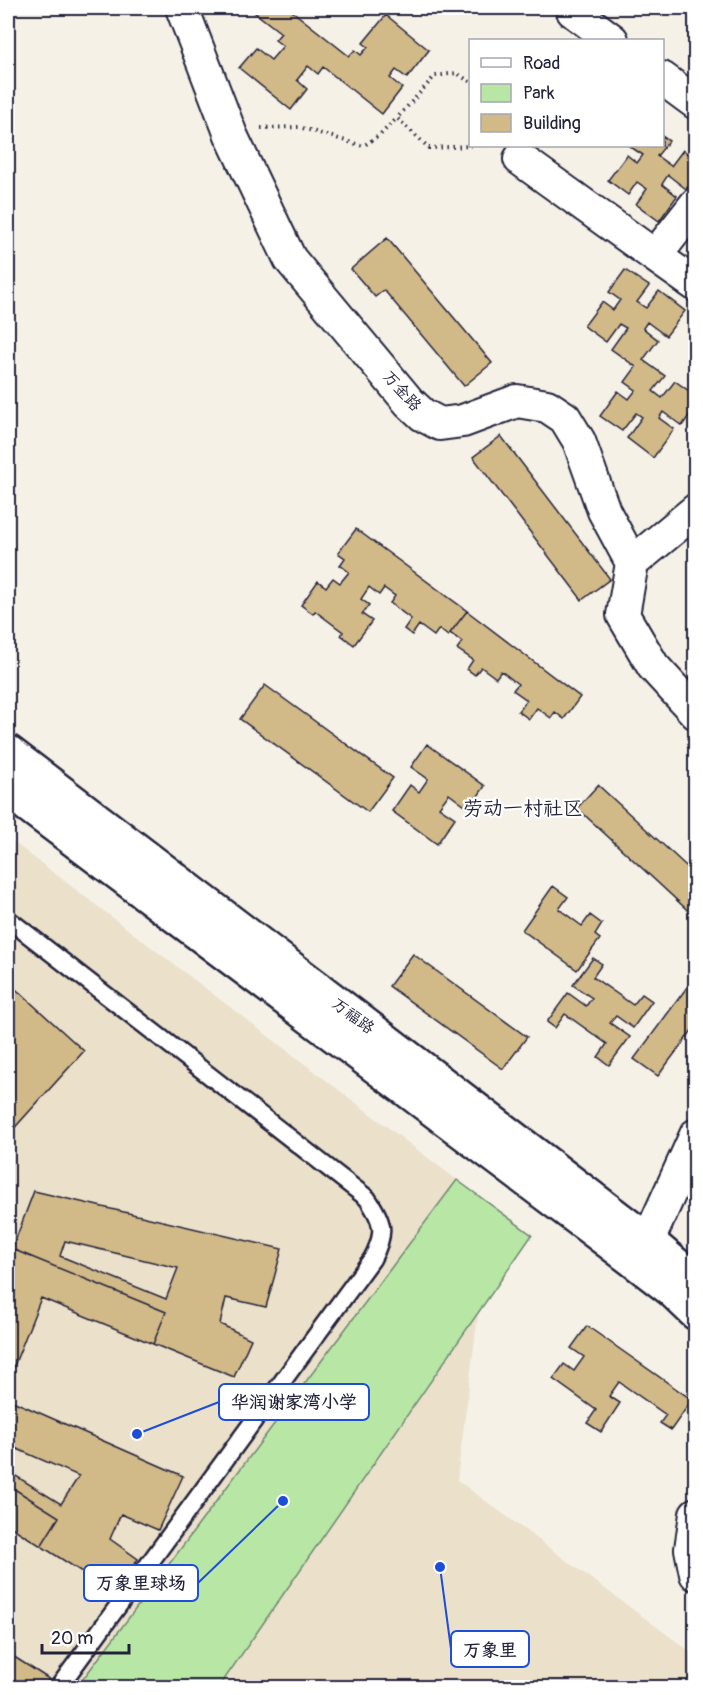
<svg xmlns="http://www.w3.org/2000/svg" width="703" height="1695" viewBox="0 0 703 1695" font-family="Pangolin,'LXGW WenKai TC',sans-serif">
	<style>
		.built { fill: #ebe0ca }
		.green { fill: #b8e6a5; stroke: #6d8470; stroke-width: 1.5 }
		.building { fill: #d1b988; stroke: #22223b; stroke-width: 1.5; fill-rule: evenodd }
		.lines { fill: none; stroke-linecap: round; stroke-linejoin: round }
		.service-casing { stroke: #22223b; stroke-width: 21 }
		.minor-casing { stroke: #22223b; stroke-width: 36 }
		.tertiary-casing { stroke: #22223b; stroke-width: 38 }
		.path { stroke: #22223b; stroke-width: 4; stroke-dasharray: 1.5 4.5; stroke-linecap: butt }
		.service { stroke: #fff; stroke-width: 16 }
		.minor { stroke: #fff; stroke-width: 32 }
		.tertiary { stroke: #fff; stroke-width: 33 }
		.labels { text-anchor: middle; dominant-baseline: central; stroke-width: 4.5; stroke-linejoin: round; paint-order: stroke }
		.street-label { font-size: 16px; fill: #22223b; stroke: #fff }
		.quarter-label { font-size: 20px; fill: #22223b; stroke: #fff }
		.leader { fill: none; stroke: #1d4ed8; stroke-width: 2 }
		.callout-dot { fill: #1d4ed8; stroke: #fff; stroke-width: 2 }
		.callout { fill: #fff; stroke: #1d4ed8; stroke-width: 2 }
		.callout-label { font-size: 18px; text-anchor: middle; font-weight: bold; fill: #22223b }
	</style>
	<rect width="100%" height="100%" fill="#f6f1e7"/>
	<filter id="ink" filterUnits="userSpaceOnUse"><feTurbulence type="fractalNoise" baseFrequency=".0167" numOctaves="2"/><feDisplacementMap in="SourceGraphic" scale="12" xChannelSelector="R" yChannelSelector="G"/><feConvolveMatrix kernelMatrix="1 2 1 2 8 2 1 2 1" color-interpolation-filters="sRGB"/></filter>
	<g filter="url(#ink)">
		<path class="built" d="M8,838L457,1180L77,1687H8Z
			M478,1315L457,1480L695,1655V1687L219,1688Z"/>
		<path class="green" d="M457,1180L532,1235L219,1687H77Z"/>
		<path class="building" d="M249,8H295L292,11L349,56L355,50L361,55L368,47L363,43L386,15L429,50L407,78L396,70L390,78L402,88L382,114L323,67L318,74L308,66L297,80L307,89L291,110L239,68L256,48L271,60L283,46L275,40L281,33Z
			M662,136L669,141L657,156L671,166L683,150L696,159V176L686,189L668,175L662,184L677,196L659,221L636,204L647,189L637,182L628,195L608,180L627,155L637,163L643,155L629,146H662Z
			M387,238L492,363L464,386L384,290L375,297L351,269Z
			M625,270L649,286L637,302L646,308L659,291L685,311L666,336L647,322L643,328L658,340L643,360L665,376L653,391L662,398L675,381L696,396V412L693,410L682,426L663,412L659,418L674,429L653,458L627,438L642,417L636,413L622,431L600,416L618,391L629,399L636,390L625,382L636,367L611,349L626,328L619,324L606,342L584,326L602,302L613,310L620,300L609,292Z
			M501,436L610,579L582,600L473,457Z
			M356,529L467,611L448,636L439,629L434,636L419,625L412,635L404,629L411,619L390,603L395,596L384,588L379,595L369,587L361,599L369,605L362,614L372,621L354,645L341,635L343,632L315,611L313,614L301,605L318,581L326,587L333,578L340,583L349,572L340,565L345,558L338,553Z
			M467,611L580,697L564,719L555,712L551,718L537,708L529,719L518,711L527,700L513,690L518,684L501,671L496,678L481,667L475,675L467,669L473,660L457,649L462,642L450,633Z
			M265,685L393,778L368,812L240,719Z
			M427,744L485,786L469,809L449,794L439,807L455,818L437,844L392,811L410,785L419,792L428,779L411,767Z
			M598,785L696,875V918L577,808Z
			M553,886L568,897L559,909L582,926L590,915L602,924L595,935L600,939L577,970L522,930Z
			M413,954L527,1037L503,1069L389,986Z
			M593,958L602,964L593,977L633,1005L642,994L652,1001L633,1028L616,1016L610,1023L630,1037L609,1065L598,1057L607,1044L565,1014L555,1028L547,1022L568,993L586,1006L592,998L573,985Z
			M696,975V1025L658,1076L634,1059Z
			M8,982L84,1051L8,1135Z
			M34,1191L282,1249L266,1307L226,1298L220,1324L251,1339L234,1377L153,1344L166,1312L12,1249ZM65,1241L178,1268L166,1299L60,1256Z
			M12,1249L166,1312L153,1344L41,1298L8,1381V1260Z
			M587,1326L692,1400L671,1430L660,1423L666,1415L619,1382L609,1396L620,1403L601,1432L587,1423L596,1410L553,1379L564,1364L574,1371L584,1357L571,1348Z
			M8,1399L183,1476L158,1530L121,1514L110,1539L138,1559L115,1593L41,1546L59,1517L8,1485V1471L61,1504L79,1476L8,1445Z
			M8,1485L59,1517L41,1546L8,1525Z
			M8,1653L49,1679L43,1688H8Z"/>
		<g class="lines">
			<g class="service-casing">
				<path id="service" d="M8,919L367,1198C384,1222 386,1233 372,1259L58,1688"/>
			</g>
			<g class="minor-casing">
				<path id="minor" d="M182,8L231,135L290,259L409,402L423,415L440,424L463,421L517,401L547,406L565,418L579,441L604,511L632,563L623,615L653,666L696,713
					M576,8L573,11L612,40
					M662,78L696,103
					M520,159L655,256
					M696,204L655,256L696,285
					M632,563L696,510
					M648,1241L696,1135
					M696,1514L691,1549L696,1574"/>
			</g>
			<g class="tertiary-casing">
				<path id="tertiary" d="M8,752L648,1241L696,1282
					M8,790L632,1259L672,1290L696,1313"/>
			</g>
			<path class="path" d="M470,82L457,73L435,76L397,118L429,148L471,146
				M261,128L299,127L363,146L380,135L397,118"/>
			<use href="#service" class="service"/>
			<use href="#minor" class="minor"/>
			<use href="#tertiary" class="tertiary"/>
		</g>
	</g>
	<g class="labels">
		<g class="street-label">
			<text transform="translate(402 391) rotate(48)">万金路</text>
			<text transform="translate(353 1016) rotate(37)">万福路</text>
		</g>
		<g class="quarter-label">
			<text x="523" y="808">劳动一村社区</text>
		</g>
	</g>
	<path class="leader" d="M137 1434L219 1402M283 1501L198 1583M440 1567L451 1649"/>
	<g class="callout-dot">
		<circle cx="137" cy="1434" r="6"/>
		<circle cx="283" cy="1501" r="6"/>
		<circle cx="440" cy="1567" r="6"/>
	</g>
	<g class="callout">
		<rect x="219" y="1384" width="150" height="36" rx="6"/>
		<rect x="84" y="1565" width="114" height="36" rx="6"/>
		<rect x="451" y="1631" width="78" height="36" rx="6"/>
	</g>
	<g class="callout-label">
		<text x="294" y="1408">华润谢家湾小学</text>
		<text x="141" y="1589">万象里球场</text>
		<text x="490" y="1656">万象里</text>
	</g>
	<rect width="703" height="1695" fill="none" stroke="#fff" stroke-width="30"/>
	<rect x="15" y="15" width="673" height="1665" fill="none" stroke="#22223b" stroke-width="2" filter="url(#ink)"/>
	<rect x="469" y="39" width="195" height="108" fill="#ffffff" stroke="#a7a7b1" stroke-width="1.5"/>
	<rect x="481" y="58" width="30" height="9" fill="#ffffff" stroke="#a7a7b1" stroke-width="1.5"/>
	<text x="523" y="69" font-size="18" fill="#22223b">Road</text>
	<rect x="481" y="84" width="30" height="18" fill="#b8e6a5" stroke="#a7a7b1" stroke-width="1.5"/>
	<text x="523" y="99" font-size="18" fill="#22223b">Park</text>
	<rect x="481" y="114" width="30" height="18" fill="#d1b988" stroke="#a7a7b1" stroke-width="1.5"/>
	<text x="523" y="129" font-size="18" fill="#22223b">Building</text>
	<path d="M42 1644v9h87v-9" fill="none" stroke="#22223b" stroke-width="3"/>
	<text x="51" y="1644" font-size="18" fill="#22223b" stroke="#ffffff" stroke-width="4.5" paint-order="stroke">20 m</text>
</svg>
